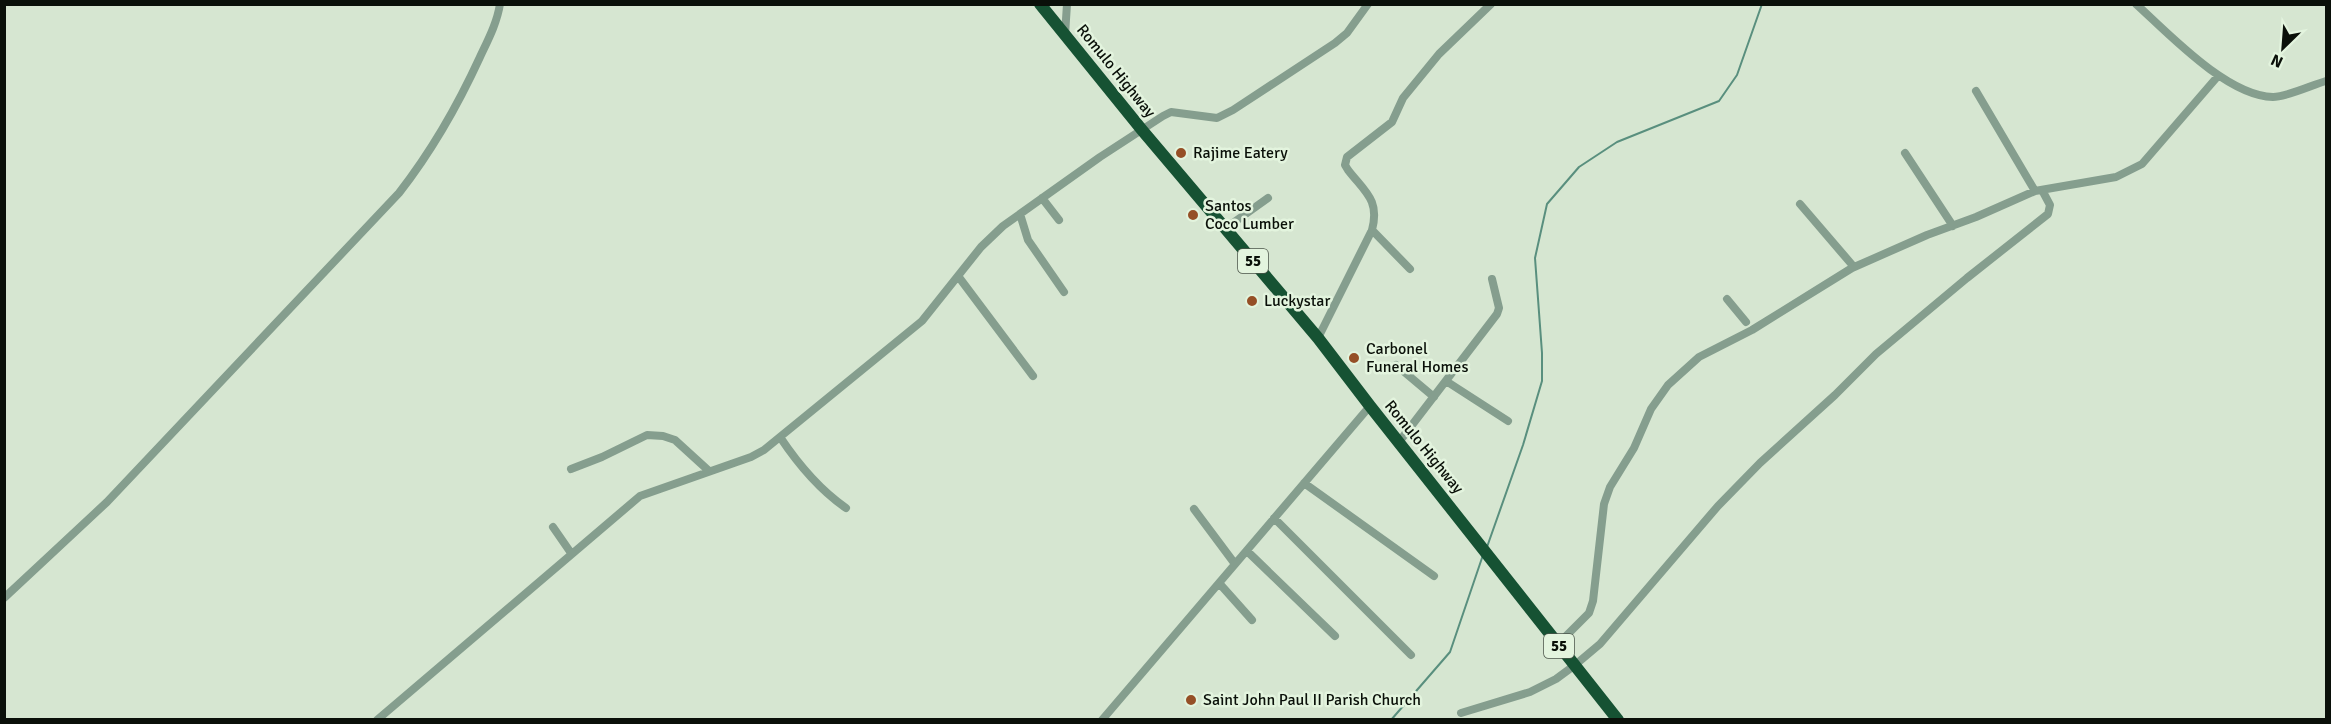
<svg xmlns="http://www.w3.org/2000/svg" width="2331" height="724" viewBox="0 0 2331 724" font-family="Signika,sans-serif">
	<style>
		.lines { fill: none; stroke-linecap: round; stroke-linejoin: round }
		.stream { stroke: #598f7e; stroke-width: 2 }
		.minor { stroke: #859e8e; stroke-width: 8 }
		.highway { stroke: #165233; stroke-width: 12 }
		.poi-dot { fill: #954f26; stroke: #e3f4de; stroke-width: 2 }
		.labels { text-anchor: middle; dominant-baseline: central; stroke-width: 5; stroke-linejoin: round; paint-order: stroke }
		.shield { fill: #e3f4de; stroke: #4b5449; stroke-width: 1.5 }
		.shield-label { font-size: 15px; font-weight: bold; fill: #0a1009 }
		.street-label { font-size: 16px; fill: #0a1009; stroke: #e3f4de }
		.poi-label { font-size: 16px; fill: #0a1009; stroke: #e3f4de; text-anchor: start }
	</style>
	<rect width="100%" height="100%" fill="#d6e6d1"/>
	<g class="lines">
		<path class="stream" d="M1487,547L1523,445L1542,381V353L1535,258L1547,204L1579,167L1617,142L1719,101L1737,75L1762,4
			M1391,720L1450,652L1483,555"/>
		<path class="minor" d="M2136,4C2169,34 2227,96 2273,97C2287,97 2312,85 2326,81
			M1065,35L1067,4
			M1976,91L2035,191
			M1905,153L1953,226
			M1042,198L1059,220
			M1800,204L1854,267
			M1020,214L1028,240L1064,292
			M1226,228L1268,198
			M1372,230L1410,269
			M958,276L1033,376
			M1727,299L1746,322
			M1318,338L1372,230C1380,200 1365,192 1348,170L1345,165L1347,157L1392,122L1403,98L1439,54L1491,4
			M1396,365L1434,397
			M1446,381L1508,421
			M780,437C798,464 820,490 846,508
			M1399,442L1497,314L1499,308L1492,279
			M571,469L602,457L647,435L663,436L675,440L709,471
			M1304,483L1434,576
			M1194,509L1235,564
			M1274,518L1411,655
			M553,527L571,553
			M1247,551L1335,636
			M1219,583L1252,620
			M4,598L107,502L399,193C431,152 458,105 480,57C488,40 497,23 500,4
			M1558,644L1589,613L1593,601L1604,504L1610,487L1634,448L1651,409L1668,385L1699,357L1752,330L1852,268L1927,235L1976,217L2035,191L2116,177L2142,164L2218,76
			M1461,713L1530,692L1556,679L1575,665L1600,644L1718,506L1760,463L1835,395L1876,354L1967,278L2048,214L2050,205L2042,190
			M377,720L640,496L751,457L764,450L922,321L981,247L1003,226L1100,157L1163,116L1171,112L1217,118L1233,110L1335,43L1347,33L1368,4
			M1102,720L1370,406"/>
		<path class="highway" d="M1040,4L1142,130L1318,338L1370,406L1618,720"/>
	</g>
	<g class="poi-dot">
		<circle cx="1181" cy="153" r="6"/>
		<circle cx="1193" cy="215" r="6"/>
		<circle cx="1252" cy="301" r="6"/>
		<circle cx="1354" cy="358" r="6"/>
		<circle cx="1191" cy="700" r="6"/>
	</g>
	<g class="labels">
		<g class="shield">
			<rect x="1238" y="249" width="30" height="24" rx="4.5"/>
			<rect x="1544" y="634" width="30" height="24" rx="4.5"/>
		</g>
		<g class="shield-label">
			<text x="1253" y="261">55</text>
			<text x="1559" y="646">55</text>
		</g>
		<g class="street-label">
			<text transform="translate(1116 71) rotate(51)">Romulo Highway</text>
			<text transform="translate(1424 447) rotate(51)">Romulo Highway</text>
		</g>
		<g class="poi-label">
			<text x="1193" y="153">Rajime Eatery</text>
			<text x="1205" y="206">Santos<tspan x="1205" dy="18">Coco Lumber</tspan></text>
			<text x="1264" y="301">Luckystar</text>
			<text x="1366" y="349">Carbonel<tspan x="1366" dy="18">Funeral Homes</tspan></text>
			<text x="1203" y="700">Saint John Paul II Parish Church</text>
		</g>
	</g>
	<rect width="2331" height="724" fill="none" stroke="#0a1009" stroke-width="12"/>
	<g transform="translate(2283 48) rotate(205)" stroke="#e3f4de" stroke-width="4.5" paint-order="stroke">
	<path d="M0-4.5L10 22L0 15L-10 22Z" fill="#0a1009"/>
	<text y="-9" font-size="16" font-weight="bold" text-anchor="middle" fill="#0a1009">N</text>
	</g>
</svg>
